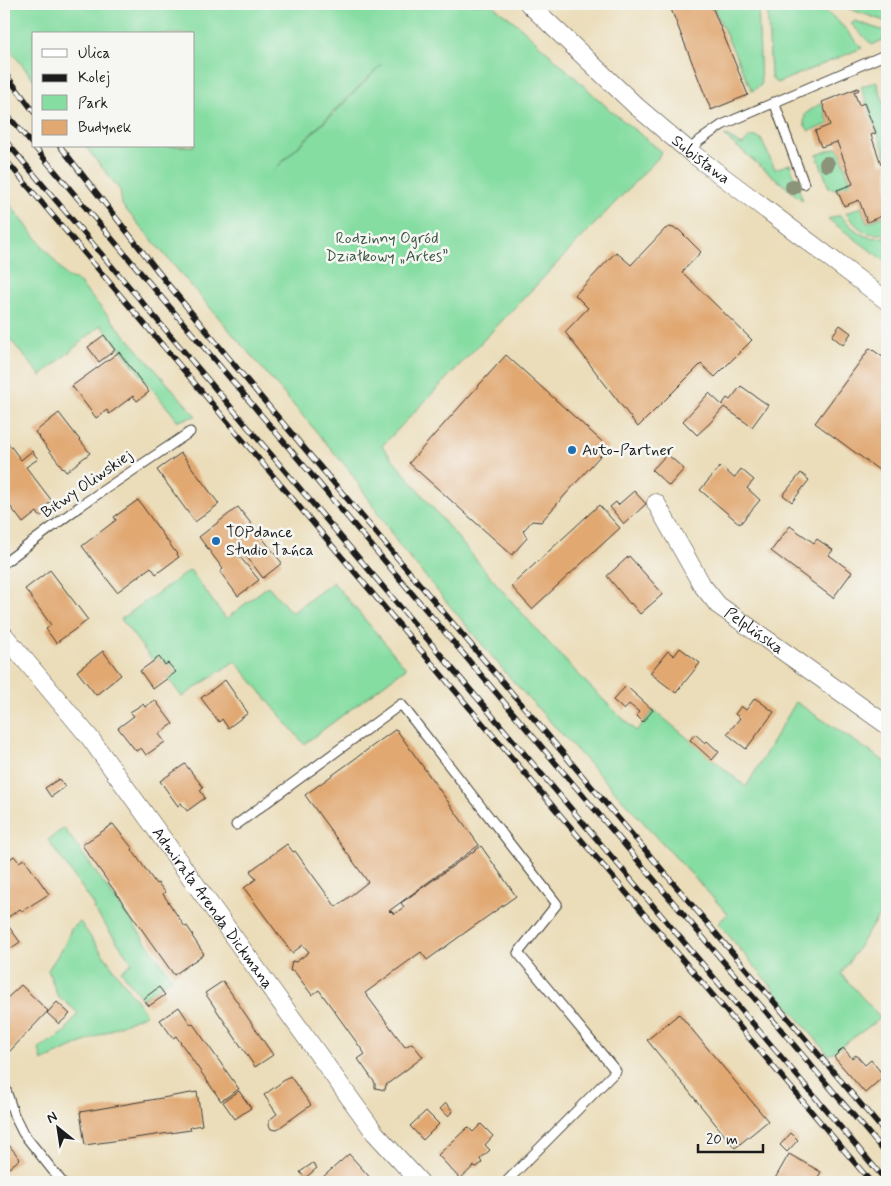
<svg xmlns="http://www.w3.org/2000/svg" width="891" height="1186" viewBox="0 0 891 1186" font-family="Mynerve,sans-serif">
	<style>
		.green { fill: #85dda2; stroke: #507c5f; fill-rule: evenodd }
		.building { fill: #e1a872 }
		.lines { fill: none; stroke-linecap: round; stroke-linejoin: round }
		.service-casing { stroke: #3b3934; stroke-width: 11 }
		.minor-casing { stroke: #3b3934; stroke-width: 19 }
		.service { stroke: #fff; stroke-width: 9 }
		.minor { stroke: #fff; stroke-width: 18 }
		.rail-casing { stroke: #1c1c1c; stroke-width: 5.5 }
		.rail { stroke: #f6f6f2; stroke-width: 4; stroke-dasharray: 11; stroke-linecap: butt }
		.tree { fill: #8b9379 }
		.poi-dot { fill: #1f6fb2; stroke: #f6f6f2; stroke-width: 2 }
		.labels { text-anchor: middle; dominant-baseline: central; stroke-width: 5; stroke-linejoin: round; paint-order: stroke }
		.street-label { font-size: 16px; fill: #1c1c1c; stroke: #f6f6f2 }
		.park-label { font-size: 16px; fill: #3c5644; stroke: #f6f6f2 }
		.poi-label { font-size: 16px; fill: #1c1c1c; stroke: #f6f6f2; text-anchor: start }
	</style>
	<rect width="100%" height="100%" fill="#f6f6f2"/>
	<filter id="ink" filterUnits="userSpaceOnUse"><feTurbulence type="fractalNoise" baseFrequency=".02" numOctaves="2"/><feDisplacementMap in="SourceGraphic" scale="10" xChannelSelector="R" yChannelSelector="G"/><feConvolveMatrix kernelMatrix="1 2 1 2 8 2 1 2 1" color-interpolation-filters="sRGB"/></filter>
	<filter id="wash" filterUnits="userSpaceOnUse"><feTurbulence type="fractalNoise" baseFrequency=".0096" numOctaves="4" result="noise"/><feDisplacementMap in="SourceGraphic" scale="20" xChannelSelector="R" yChannelSelector="G"/><feGaussianBlur stdDeviation="1.12" result="paint"/><feColorMatrix in="noise" values="0 0 0 0 0 0 0 0 0 0 0 0 0 0 0 0 0 1.4 0 .05"/><feComposite in="paint" operator="in"/></filter>
	<g filter="url(#wash)">
		<rect width="100%" height="100%" fill="#ebddb9"/>
		<path class="green" d="M4,4H491L515,22L611,111L661,151L658,158L382,446C463,544 542,644 636,731L654,710L746,787L796,702L887,763V903L841,974L881,1018L829,1055L718,923L728,914L510,678L399,545L350,471L122,205L120,190L85,146H194V34H34V80L4,42ZM382,64L339,108L273,171Z
			M712,4H758L761,85L752,91Z
			M767,4C779,4 793,2 806,4C831,8 846,30 862,48L777,83L773,80L771,75Z
			M835,4H887V22Z
			M855,21L887,32V38L872,45L851,24Z
			M876,81L887,112V159L861,87Z
			M821,103L829,124L809,131L804,124L805,114Z
			M725,135L742,145L750,137H758L761,139L775,169L790,164L803,201L724,136Z
			M838,147L851,183L836,189L829,188L817,155Z
			M4,197L68,278L76,279L196,416L178,421L101,325L41,376L4,332Z
			M861,207L867,223L887,215V233C866,237 858,229 846,213Z
			M840,215C855,230 864,242 887,236L886,262L828,219Z
			M190,570L226,619L268,586L292,613L333,582L406,668L304,744L235,661L182,697L168,678L175,672L169,663L165,665L153,661L121,619Z
			M64,828L172,978L142,999L121,971L132,963L93,908L95,906L48,840Z
			M80,922L146,1014L42,1061L39,1048L64,1033L78,1013L57,995L48,970L65,944L71,929Z"/>
		<g id="blocks">
			<path class="building" d="M669,4H711L748,95L711,110Z
				M858,88L859,90L854,92L859,105L864,103L876,133L871,135L881,164L886,162L887,165V214L867,222L859,200L844,206L837,190L853,184L837,142L821,147L815,131L830,125L822,102Z
				M670,227L679,230L701,252L682,272L752,340L715,377L701,364L638,427L565,332L588,308L575,295L616,252L631,265L665,229Z
				M840,325L851,333L843,345L832,336Z
				M104,335L115,350L99,362L88,347Z
				M870,348L887,360V476L815,423Z
				M119,352L149,392L137,401L133,396L109,414L107,410L96,418L72,386Z
				M506,355L608,447L541,522L532,521L523,531L527,538L512,555L409,463Z
				M741,386L768,405L752,427L724,407L709,424L697,435L683,421L709,393L722,405L727,398L730,400Z
				M59,413L90,453L66,472L35,432Z
				M6,440L21,460L32,451L38,459L26,467L52,501L43,508L46,512L40,517L37,512L23,523L4,498V442Z
				M181,453L219,504L195,522L157,470Z
				M667,454L684,469L669,486L652,470Z
				M721,466L734,478L741,469L754,480L747,488L760,500L740,524L700,490Z
				M801,473L809,480L792,502L783,495Z
				M634,491L646,504L624,524L610,507L616,502L618,505Z
				M138,500L179,557L156,574L151,567L117,592L82,546L116,520L114,517Z
				M599,505L620,528L532,609L511,586Z
				M238,507L282,563L263,578L241,549L236,552L239,557H240L259,580L238,596L220,572L223,569L199,537Z
				M790,526L814,543L817,539L833,550L829,555L852,572L833,598L771,551Z
				M629,556L663,594L640,614L631,603L630,604L607,576Z
				M50,570L88,620L56,643L46,629L51,625L25,589Z
				M680,648L700,663L676,693L650,673L668,651L674,656Z
				M103,651L121,675L96,695L77,671Z
				M159,657L165,665L168,663L176,672L153,689L140,671Z
				M225,680L248,713L228,728L222,719L219,722L201,698Z
				M626,686L653,710L643,722L636,715L639,712L629,704L624,710L613,700Z
				M755,698L774,712L746,749L727,734L740,718L735,714L741,706L746,710Z
				M155,700L173,724L159,734L165,742L146,755L141,748L136,751L118,728L134,716L130,712L143,704L145,707Z
				M396,729L479,845L389,911L390,912L391,911L394,914L404,907L401,903L481,846L516,896L427,960L421,952L365,993L405,1047L412,1043L423,1057L386,1085L385,1090L375,1088V1083L358,1059L365,1054L319,990L312,995L294,971H290L292,961L296,962L309,952L303,945L292,953L244,888L256,879L250,871L287,844L293,852L295,851L336,907L368,882L305,795Z
				M695,734L705,743L707,741L719,752L712,760L690,740Z
				M185,764L203,787L200,790L205,798L187,811L181,803L178,806L160,781Z
				M59,779L65,787L51,797L45,788Z
				M113,824L133,849L132,850L156,884L158,883L165,892L163,894L185,927L187,926L193,935L192,936L204,954L174,975L82,845Z
				M14,856L19,862L24,859L49,894L22,911L20,909L4,920V863Z
				M4,920L20,942L4,953Z
				M223,981L273,1055L255,1067L205,993Z
				M21,985L48,1011L8,1053L4,1049V1001Z
				M159,987L165,995L149,1006L143,999Z
				M57,1002L70,1014L59,1024L47,1013Z
				M179,1007L191,1025L193,1024L239,1089L221,1101L176,1036L173,1038L160,1020Z
				M679,1014L768,1121L735,1148L647,1040Z
				M843,1048L852,1058L856,1055L865,1065L871,1060L884,1076L865,1093L834,1057Z
				M290,1076L311,1105L276,1130L271,1129L269,1125V1120L277,1114L264,1095Z
				M239,1091L251,1108L235,1119L223,1102Z
				M197,1092L202,1125L190,1127L191,1130L85,1145L80,1112Z
				M446,1103L453,1111L448,1116L440,1109Z
				M426,1111L439,1124L423,1140L410,1126Z
				M481,1124L493,1136L485,1145L490,1150L480,1159L482,1163L477,1167L474,1166L460,1179L438,1155L468,1127L473,1132Z
				M791,1133L798,1140L787,1152L780,1145Z
				M4,1139L20,1159L4,1172Z
				M349,1154L374,1182H327L323,1177Z
				M789,1154L821,1172L815,1182H773Z
				M313,1163L317,1168L305,1178L300,1172Z"/>
		</g>
	</g>
	<g filter="url(#ink)">
		<use href="#blocks" fill-opacity="0" stroke="#3b3934" stroke-width="1"/>
		<g class="lines">
			<g class="service-casing">
				<path id="service" d="M774,102L804,184
					M689,151L699,141L722,125L887,54
					M4,563L83,504L190,432
					M236,825L401,704L557,904L518,953L616,1071L506,1182
					M4,1088L6,1090L14,1115L23,1133L62,1182"/>
			</g>
			<g class="minor-casing">
				<g id="minor">
					<path id="s1" d="M529,4L636,106L689,151L887,301"/>
					<path id="s2" d="M656,503L702,585L718,605L887,725"/>
					<path id="s3" d="M4,635L90,738L375,1133L420,1182"/>
				</g>
			</g>
			<use href="#service" class="service"/>
			<use href="#minor" class="minor"/>
			<g class="rail-casing">
				<path id="rail" d="M4,72L34,112
					M4,111L887,1155
					M4,139L887,1182
					M60,146L167,283L260,396L887,1135
					M4,158L871,1182"/>
			</g>
			<use href="#rail" class="rail"/>
		</g>
		<g class="tree">
			<circle cx="827" cy="164" r="8"/>
			<circle cx="793" cy="187" r="8"/>
		</g>
	</g>
	<g class="poi-dot">
		<circle cx="572" cy="450" r="5"/>
		<circle cx="216" cy="541" r="5"/>
	</g>
	<g class="labels">
		<g class="street-label">
			<text stroke="none"><textPath href="#s1" startOffset="232">Subisława</textPath></text>
			<text transform="translate(87 484) rotate(-35)">Bitwy Oliwskiej</text>
			<text stroke="none"><textPath href="#s2" startOffset="164">Pelplińska</textPath></text>
			<text stroke="none"><textPath href="#s3" startOffset="344">Admirała Arenda Dickmana</textPath></text>
		</g>
		<g class="park-label">
			<text x="387" y="238">Rodzinny Ogród<tspan x="387" dy="18">Działkowy „Artes”</tspan></text>
		</g>
		<g class="poi-label">
			<text x="582" y="450">Auto-Partner</text>
			<text x="226" y="532">TOPdance<tspan x="226" dy="18">Studio Tańca</tspan></text>
		</g>
	</g>
	<rect width="891" height="1186" fill="none" stroke="#f6f6f2" stroke-width="20"/>
	<rect x="32" y="32" width="162" height="115" fill="#f6f6f2" stroke="#9f9f9c"/>
	<rect x="42" y="49" width="25" height="8" fill="#ffffff" stroke="#9f9f9c"/>
	<text x="78" y="58" font-size="15" fill="#1c1c1c">Ulica</text>
	<rect x="42" y="74" width="25" height="8" fill="#1c1c1c" stroke="#9f9f9c"/>
	<text x="78" y="82" font-size="15" fill="#1c1c1c">Kolej</text>
	<rect x="42" y="95" width="25" height="15" fill="#85dda2" stroke="#9f9f9c"/>
	<text x="78" y="108" font-size="15" fill="#1c1c1c">Park</text>
	<rect x="42" y="120" width="25" height="15" fill="#e1a872" stroke="#9f9f9c"/>
	<text x="78" y="132" font-size="15" fill="#1c1c1c">Budynek</text>
	<g transform="translate(58 1128) rotate(330)" stroke="#f6f6f2" stroke-width="4" paint-order="stroke">
	<path d="M0-4L9 19L0 12L-9 19Z" fill="#1c1c1c"/>
	<text y="-8" font-size="14" font-weight="bold" text-anchor="middle" fill="#1c1c1c">N</text>
	</g>
	<path d="M698 1144v8h65v-8" fill="none" stroke="#1c1c1c" stroke-width="2.5"/>
	<text x="706" y="1144" font-size="15" fill="#1c1c1c" stroke="#f6f6f2" stroke-width="4" paint-order="stroke">20 m</text>
</svg>
